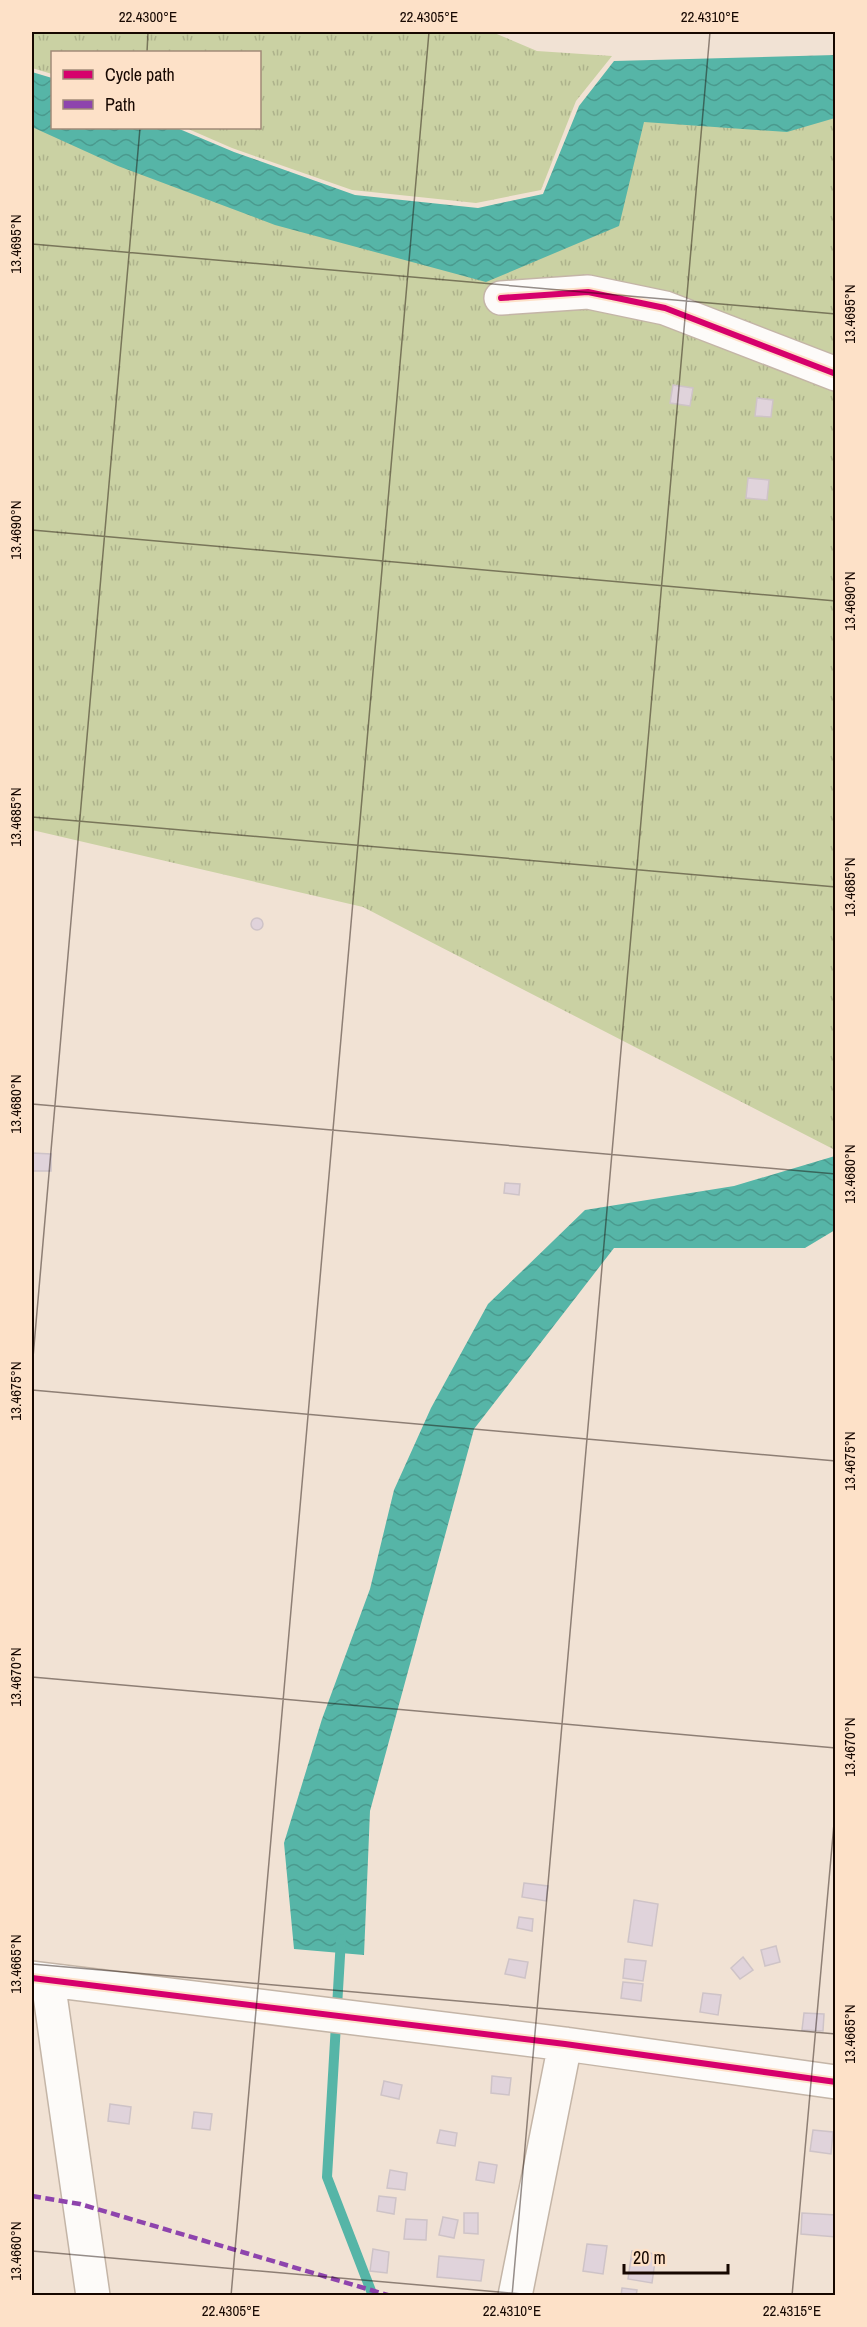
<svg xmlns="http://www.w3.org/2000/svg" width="867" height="2327" viewBox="0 0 867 2327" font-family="'Archivo Narrow',sans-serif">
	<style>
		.grass { fill: url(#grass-tufts) }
		.water { fill: url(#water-waves) }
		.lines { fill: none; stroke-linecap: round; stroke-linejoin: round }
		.stream { stroke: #56b5a7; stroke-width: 10 }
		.building { fill: #e0d3db; stroke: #cec3c7; stroke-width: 1.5 }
		.street-casing { stroke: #c4b5a7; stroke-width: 36 }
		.street { stroke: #fdfbf9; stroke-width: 33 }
		.quiet { stroke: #8e44ad; stroke-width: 4.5; stroke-dasharray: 9 4.5; stroke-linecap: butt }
		.cycleway-casing { stroke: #fde1c8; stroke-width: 10 }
		.cycleway { stroke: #d6006c; stroke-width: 6 }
		.ticks { fill: none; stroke: #160700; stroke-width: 1.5; stroke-opacity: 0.45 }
		.neatline { fill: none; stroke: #160700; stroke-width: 2 }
		.ticks-label { font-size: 15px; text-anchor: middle; fill: #160700 }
	</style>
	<defs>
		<pattern id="grass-tufts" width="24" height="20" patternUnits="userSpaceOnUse" patternTransform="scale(1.5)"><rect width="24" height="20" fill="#cad1a3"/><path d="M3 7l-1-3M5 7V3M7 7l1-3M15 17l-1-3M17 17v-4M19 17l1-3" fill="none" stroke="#adb28b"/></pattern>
		<pattern id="water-waves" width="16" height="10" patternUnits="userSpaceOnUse" patternTransform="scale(1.5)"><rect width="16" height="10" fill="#56b5a7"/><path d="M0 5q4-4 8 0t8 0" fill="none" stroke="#4a9a8e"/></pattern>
	</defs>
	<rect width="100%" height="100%" fill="#f1e2d4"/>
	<path class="grass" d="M32,32H492L537,51L612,56L576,101L541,190L476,203L352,190L232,148L186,128H260V52H52V74L32,68Z
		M835,109V1150L363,907L32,830V126L474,277L633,116Z"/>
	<path class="water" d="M835,55V118L787,132L644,122L619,226L486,282L275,225L118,166L32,127V72L52,78V128H177L234,152L355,195L478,208L543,194L579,106L614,61Z
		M835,1156V1230L805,1248H614L474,1429L370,1811L364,1955L294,1949L284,1843L322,1719L370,1589L394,1490L431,1408L488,1304L585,1210L734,1186Z"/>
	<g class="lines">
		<path class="stream" d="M341,1939L327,2177L373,2296"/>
	</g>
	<path class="building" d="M673,385L693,388L690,406L670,403Z
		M757,398L773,400L771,417L755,416Z
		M748,478L769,480L767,500L746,498Z
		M251 924a6 6 0 1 1 12 0a6 6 0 1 1-12 0Z
		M32,1153L51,1154V1171H32Z
		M505,1183L520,1184L519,1195L504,1193Z
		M524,1883L548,1886L546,1901L522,1897Z
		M634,1900L658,1904L652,1946L628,1942Z
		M519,1917L533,1919L532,1931L517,1928Z
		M776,1946L780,1962L765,1966L761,1950Z
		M743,1957L753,1970L740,1979L731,1968Z
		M509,1959L528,1962L525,1978L505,1974Z
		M625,1959L646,1961L643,1981L623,1978Z
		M623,1982L643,1984L641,2001L621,1998Z
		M703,1993L721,1995L718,2015L700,2012Z
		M804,2013L824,2014L823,2031L802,2030Z
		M492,2076L511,2078L509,2095L491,2093Z
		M384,2081L402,2085L399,2099L381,2095Z
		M110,2104L131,2107L129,2124L108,2121Z
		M194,2112L212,2114L210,2130L192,2128Z
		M440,2130L457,2133L455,2146L437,2143Z
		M813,2130L833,2132L831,2154L810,2151Z
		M479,2162L497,2165L494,2183L476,2180Z
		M390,2170L407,2173L405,2190L387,2188Z
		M379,2196L396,2198L394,2214L377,2211Z
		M464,2213H478V2234L464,2233Z
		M802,2213L836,2215V2237L801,2234Z
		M443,2217L458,2220L454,2238L439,2235Z
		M406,2219L427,2220L426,2240L404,2239Z
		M587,2244L607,2246L603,2274L583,2271Z
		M373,2249L389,2252L387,2273L370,2271Z
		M632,2251L656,2254L652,2283L628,2279Z
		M439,2256L484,2260L481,2281L437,2277Z
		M622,2288L637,2290L636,2296H621Z"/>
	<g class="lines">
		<g class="street-casing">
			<path id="street" d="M501,298L588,292L665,308L836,374
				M32,1978L565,2044L836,2082
				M48,1981L93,2296
				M515,2296L565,2044"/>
		</g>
		<use href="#street" class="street"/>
		<path class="quiet" d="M32,2196L80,2204L391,2296"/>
		<g class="cycleway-casing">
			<path id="cycleway" d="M501,298L588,292L665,308L836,374
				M32,1978L565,2044L836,2082"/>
		</g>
		<use href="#cycleway" class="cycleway"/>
	</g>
	<path class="ticks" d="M147,52L148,32M32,244L836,314M32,530L836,601M32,817L836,887M32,1104L836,1174M32,1369L140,128M32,1390L836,1461M32,1677L836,1748M32,1964L836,2034M32,2251L545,2296M231,2296L429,32M512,2296L710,32M792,2296L836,1801"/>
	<rect width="867" height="2327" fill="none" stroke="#fde1c8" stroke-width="66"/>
	<rect x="51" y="51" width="210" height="78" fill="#fde1c8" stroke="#a18a78" stroke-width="1.5"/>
	<rect x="63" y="70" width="30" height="9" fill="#d6006c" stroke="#a18a78" stroke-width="1.5"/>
	<text x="105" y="81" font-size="18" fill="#160700">Cycle path</text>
	<rect x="63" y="100" width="30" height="9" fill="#8e44ad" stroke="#a18a78" stroke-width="1.5"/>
	<text x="105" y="111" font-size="18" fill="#160700">Path</text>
	<path d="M624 2264v9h104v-9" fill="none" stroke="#160700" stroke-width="3"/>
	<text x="633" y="2264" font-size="18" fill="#160700" stroke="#fde1c8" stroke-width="4.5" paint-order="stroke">20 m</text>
	<rect x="33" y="33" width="801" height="2261" class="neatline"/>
	<g class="ticks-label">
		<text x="148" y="22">22.4300°E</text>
		<text x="429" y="22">22.4305°E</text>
		<text x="710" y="22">22.4310°E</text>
		<text transform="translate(16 244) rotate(-90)" y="5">13.4695°N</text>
		<text transform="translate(850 314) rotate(-90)" y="5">13.4695°N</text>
		<text transform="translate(16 530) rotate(-90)" y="5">13.4690°N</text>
		<text transform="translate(850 601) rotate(-90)" y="5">13.4690°N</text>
		<text transform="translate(16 817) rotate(-90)" y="5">13.4685°N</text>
		<text transform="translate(850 887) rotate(-90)" y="5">13.4685°N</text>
		<text transform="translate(16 1104) rotate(-90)" y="5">13.4680°N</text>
		<text transform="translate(850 1174) rotate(-90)" y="5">13.4680°N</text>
		<text transform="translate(16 1391) rotate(-90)" y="5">13.4675°N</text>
		<text transform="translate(850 1461) rotate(-90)" y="5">13.4675°N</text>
		<text transform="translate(16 1677) rotate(-90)" y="5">13.4670°N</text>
		<text transform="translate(850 1747) rotate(-90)" y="5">13.4670°N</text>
		<text transform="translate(16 1964) rotate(-90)" y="5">13.4665°N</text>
		<text transform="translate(850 2034) rotate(-90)" y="5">13.4665°N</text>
		<text transform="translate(16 2251) rotate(-90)" y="5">13.4660°N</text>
		<text x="231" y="2316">22.4305°E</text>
		<text x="512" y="2316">22.4310°E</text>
		<text x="792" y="2316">22.4315°E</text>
	</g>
</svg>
